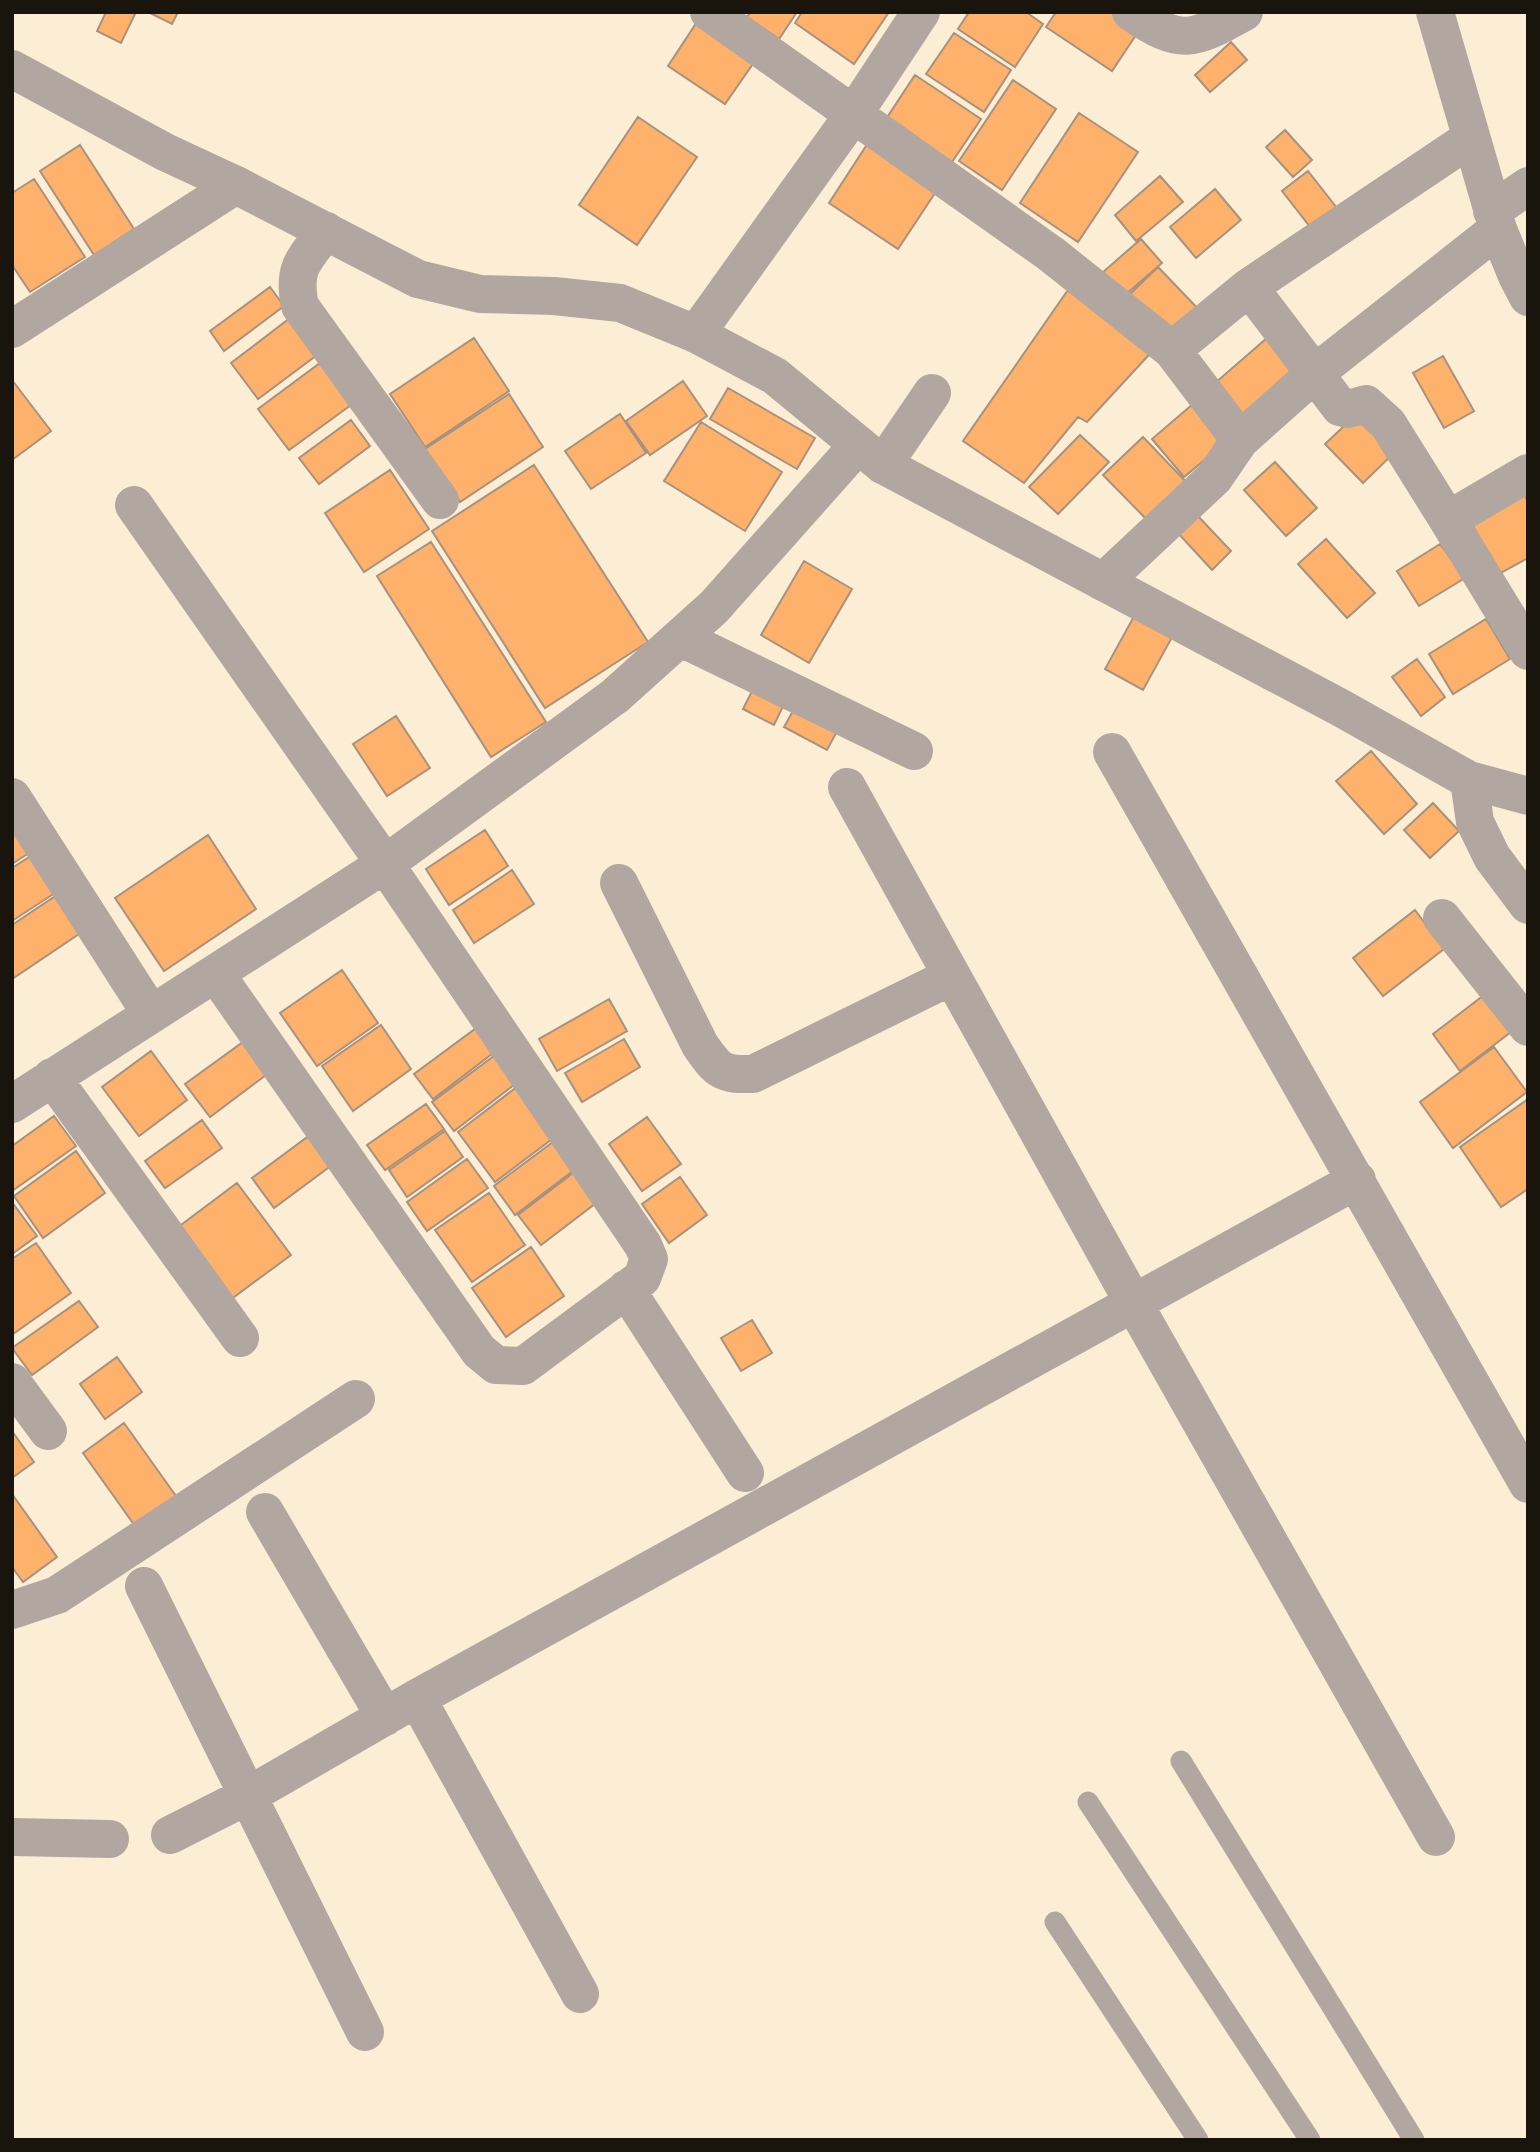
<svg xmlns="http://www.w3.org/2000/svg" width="1540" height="2152" viewBox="0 0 1540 2152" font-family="'Space Grotesk',sans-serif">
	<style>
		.building { fill: #feb16a; stroke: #a79280; stroke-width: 2 }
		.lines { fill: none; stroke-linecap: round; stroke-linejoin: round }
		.service { stroke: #b2a7a0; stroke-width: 21 }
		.minor { stroke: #b2a7a0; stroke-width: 38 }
		.tertiary { stroke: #b2a7a0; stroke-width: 38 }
	</style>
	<rect width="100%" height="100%" fill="#fceed5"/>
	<path class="building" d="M106,12H136L121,43L97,31Z
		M148,12H178L172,24Z
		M750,12H797L779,39L747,17Z
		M802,12H889L854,64L795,23Z
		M969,12H1026L1043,24L1015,67L958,29Z
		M1056,12H1115L1140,29L1112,71L1046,27Z
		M699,19L757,58L725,104L668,66Z
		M954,33L1011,70L984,112L926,74Z
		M1231,42L1247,60L1210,92L1195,75Z
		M915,75L981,119L952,162L886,119Z
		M1013,80L1056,109L1002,190L959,161Z
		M1079,113L1138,152L1078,242L1020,203Z
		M638,117L697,157L637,245L579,205Z
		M1285,130L1312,160L1293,177L1266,147Z
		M868,143L937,190L898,249L829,203Z
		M80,145L134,229L94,255L40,171Z
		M1308,171L1337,208L1311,228L1282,191Z
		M1160,176L1183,202L1136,241L1115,215Z
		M34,179L85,257L30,292L12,265V193Z
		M1215,189L1241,220L1196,258L1170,227Z
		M1141,239L1162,263L1124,296L1103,272Z
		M1158,267L1205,316L1175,343L1129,295Z
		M1077,277L1158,345L1087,422L1078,417L1024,483L963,441Z
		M270,287L284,306L224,351L210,331Z
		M290,318L317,355L258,399L231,363Z
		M474,338L509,391L425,447L390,394Z
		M1267,338L1300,375L1240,428L1207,390Z
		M1443,356L1474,411L1444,428L1413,373Z
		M320,363L351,405L289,450L258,409Z
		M12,380L51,431L12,460Z
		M683,381L707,416L650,455L626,421Z
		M728,388L815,438L797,469L710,419Z
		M509,394L543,447L460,502L425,449Z
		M1193,404L1225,443L1184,477L1152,439Z
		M1359,412L1396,451L1363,483L1325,444Z
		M620,414L646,453L591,489L565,451Z
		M351,420L370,446L319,484L299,458Z
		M701,422L782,472L745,531L664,481Z
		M1080,435L1109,462L1058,514L1029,487Z
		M1143,437L1192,488L1153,526L1103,475Z
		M1275,462L1317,508L1286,536L1244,490Z
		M534,465L648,642L545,708L432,531Z
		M390,470L429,529L364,572L325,513Z
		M1522,490L1528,502V558L1499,574L1469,519Z
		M1196,514L1231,551L1212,570L1177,532Z
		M1326,539L1375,593L1347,618L1298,564Z
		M431,542L546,722L491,757L377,576Z
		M1440,544L1465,578L1419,606L1397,571Z
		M804,561L852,589L809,663L761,635Z
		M1138,609L1176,630L1143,690L1105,669Z
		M1486,619L1510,659L1453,694L1429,654Z
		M1417,659L1445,697L1421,716L1392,677Z
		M757,681L788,696L774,725L743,709Z
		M799,700L842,722L827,750L784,727Z
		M396,716L430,768L387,796L353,744Z
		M1371,751L1417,804L1384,834L1336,781Z
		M1433,803L1459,831L1430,858L1404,830Z
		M12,821L32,851L12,864Z
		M485,830L508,866L449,905L426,869Z
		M208,835L256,909L164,971L115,898Z
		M34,854L58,891L12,921V868Z
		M512,870L534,904L474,943L453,910Z
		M60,893L85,930L12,979V925Z
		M1415,910L1444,949L1383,996L1353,958Z
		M342,970L378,1023L317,1066L280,1013Z
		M1492,989L1520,1025L1460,1071L1433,1034Z
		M609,999L627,1031L557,1071L539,1039Z
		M381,1025L411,1069L353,1111L322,1066Z
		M479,1026L497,1050L433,1099L414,1074Z
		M624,1039L640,1067L582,1102L565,1073Z
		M243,1042L266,1075L210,1117L185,1084Z
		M1494,1047L1527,1092L1453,1148L1420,1102Z
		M151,1051L187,1100L139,1136L102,1087Z
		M498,1053L519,1081L454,1131L432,1102Z
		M518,1086L556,1136L495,1182L458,1132Z
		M1528,1099V1189L1501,1207L1460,1147Z
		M426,1104L444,1129L385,1170L367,1145Z
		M54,1116L76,1146L12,1191V1146Z
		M647,1117L681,1164L642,1191L609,1144Z
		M202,1120L222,1148L165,1188L145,1161Z
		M445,1131L463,1157L407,1197L389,1170Z
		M310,1135L332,1165L274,1208L252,1178Z
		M557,1139L578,1167L515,1215L494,1186Z
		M76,1151L105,1193L43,1238L14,1196Z
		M467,1159L488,1188L427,1231L407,1202Z
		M577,1170L600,1200L541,1245L518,1215Z
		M680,1177L707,1215L669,1243L642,1204Z
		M237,1183L291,1255L226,1303L173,1231Z
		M489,1193L525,1245L472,1282L435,1230Z
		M12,1202L37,1236L12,1254Z
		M36,1243L71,1293L13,1334L12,1259Z
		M531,1247L564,1296L506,1337L472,1288Z
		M79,1301L98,1327L32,1375L12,1348Z
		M752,1320L772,1353L741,1371L721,1338Z
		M117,1357L142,1392L105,1419L80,1384Z
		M124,1423L176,1496L135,1526L83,1453Z
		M12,1431L34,1462L12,1478Z
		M12,1494L57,1557L23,1582L12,1567Z"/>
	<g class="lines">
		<path class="service" d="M1181,1761L1414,2140
			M1088,1802L1310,2140
			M1055,1922L1198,2140"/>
		<path class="minor" d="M709,12L1051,254L1172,350L1240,440
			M1131,12C1182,47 1193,40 1244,12
			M1435,12L1498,229L1517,276L1528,297
			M1492,211L1528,186
			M326,231C304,260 292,267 300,306L440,500
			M1249,287L1471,138
			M12,329L236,185
			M696,334L853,115L921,12
			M1172,350L1249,287L1340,407L1348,409L1366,404L1388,424L1448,520L1528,473
			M883,465L932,393
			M134,505L385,864L643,1245L649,1259L642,1278L523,1366L496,1365L479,1351L216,974
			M1448,520L1528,651
			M1103,582L1214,478L1240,440L1314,374L1498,229
			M681,638L914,751
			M1112,752L1528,1484
			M1469,780L1475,822L1492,857L1528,905
			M847,787L1133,1302L1436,1837
			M12,797L151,1014
			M619,883L700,1045C718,1071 722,1075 753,1074L952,976
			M1442,918L1528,1027
			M52,1077L240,1338
			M12,1104L385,864L615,696L714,607L858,445
			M626,1289L745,1473
			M12,1382L48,1431
			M265,1512L385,1717
			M144,1586L365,2032
			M12,1610L57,1595L356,1399
			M417,1698L580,1994
			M170,1835L249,1795L417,1698L1357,1180
			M12,1837L110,1839"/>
		<path class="tertiary" d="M12,69L165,152L236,185L418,279L480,294L554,296L620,303L696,334L775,376L883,465L1341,708L1469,780L1528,796"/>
	</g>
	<rect width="1540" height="2152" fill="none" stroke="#19140c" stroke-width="28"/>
</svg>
